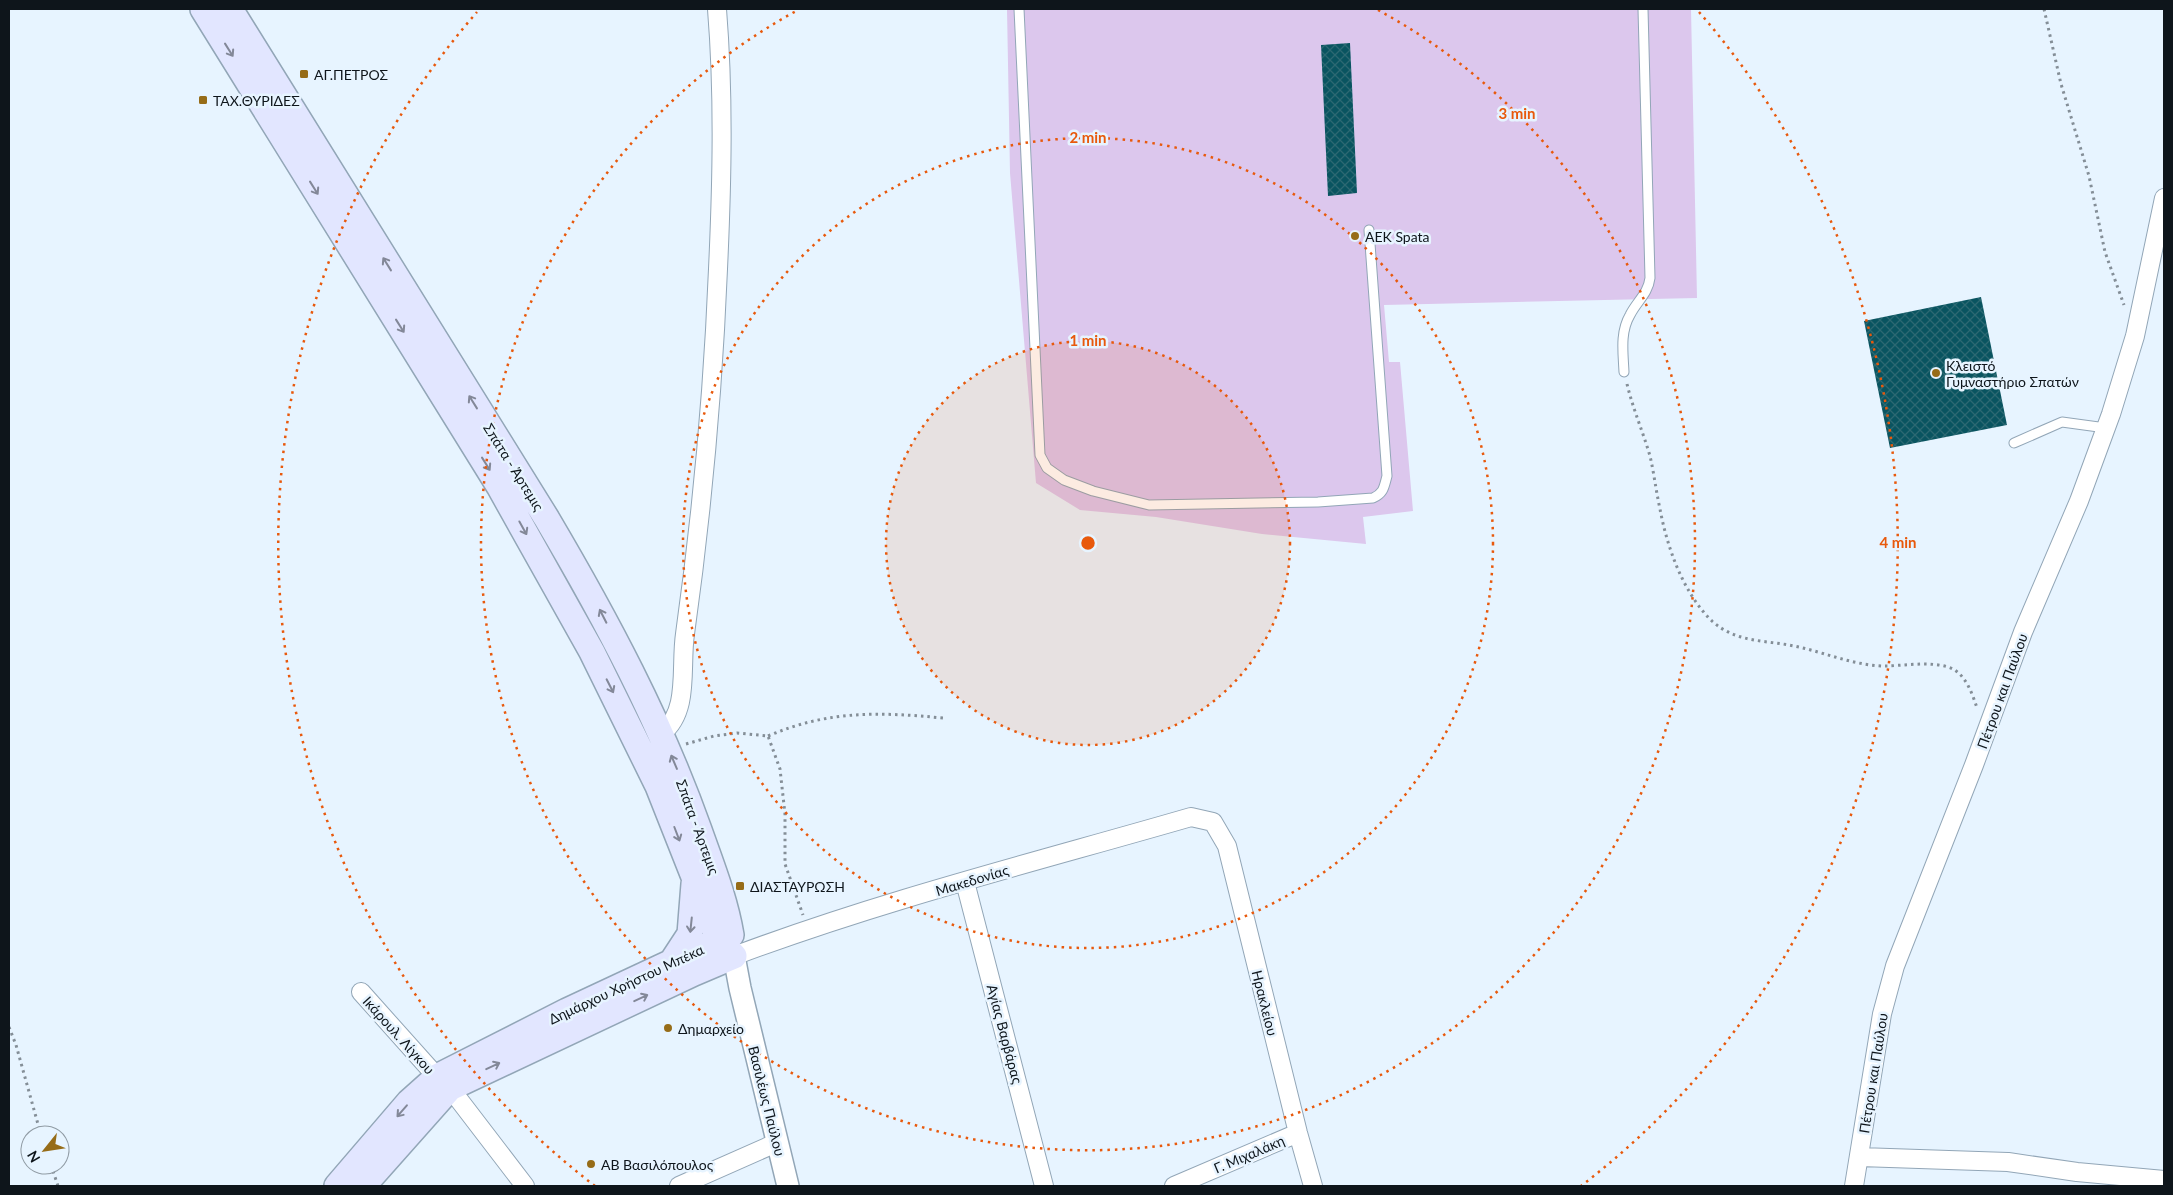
<svg xmlns="http://www.w3.org/2000/svg" width="2173" height="1195" viewBox="0 0 2173 1195" font-family="Lato,sans-serif">
	<style>
		.pitch { fill: #dcc7ed }
		.building { fill: url(#building-cross-hatch) }
		.lines { fill: none; stroke-linecap: round; stroke-linejoin: round }
		.service-casing { stroke: #92a6b7; stroke-width: 11 }
		.minor-casing { stroke: #92a6b7; stroke-width: 20 }
		.tertiary-casing { stroke: #92a6b7; stroke-width: 24 }
		.secondary-casing { stroke: #92a6b7; stroke-width: 28 }
		.path { stroke: #848e97; stroke-width: 3; stroke-dasharray: 2.5 4; stroke-linecap: butt }
		.service { stroke: #fff; stroke-width: 9 }
		.minor { stroke: #fff; stroke-width: 18 }
		.tertiary { stroke: #fff; stroke-width: 21 }
		.secondary { stroke: #e2e6ff; stroke-width: 25 }
		.oneway { stroke: #838898 }
		.ring { fill: none; stroke: #e8590c; stroke-width: 2.5; stroke-dasharray: 2.5 5 }
		.poi-dot { fill: #966c18; stroke: #e7f4ff; stroke-width: 2 }
		.labels { text-anchor: middle; dominant-baseline: central; stroke-width: 5; stroke-linejoin: round; paint-order: stroke }
		.poi-label { font-size: 14px; fill: #0e151b; stroke: #e7f4ff; text-anchor: start }
		.street-label { font-size: 14px; fill: #0e151b; stroke: #e7f4ff }
		.centre { fill: #e8590c; stroke: #e7f4ff; stroke-width: 2.5 }
		.ring-label { font-size: 15px; text-anchor: middle; font-weight: bold; fill: #e8590c; stroke: #e7f4ff; stroke-width: 5; stroke-linejoin: round; paint-order: stroke }
	</style>
	<defs>
		<pattern id="building-cross-hatch" width="8" height="8" patternUnits="userSpaceOnUse" patternTransform="scale(1.25)"><rect width="8" height="8" fill="#095460"/><path d="M0 0l8 8M0 8l8-8" fill="none" stroke="#2c6872"/></pattern>
	</defs>
	<rect width="100%" height="100%" fill="#e7f4ff"/>
	<path class="pitch" d="M1007,9H1691L1697,298L1384,305L1389,362H1400L1413,511L1363,517L1366,544L1262,534L1156,517L1080,510L1036,483L1010,173Z"/>
	<path class="building" d="M1350,43L1357,193L1328,196L1321,45Z
		M1981,297L2007,425L1890,448L1864,321Z"/>
	<g class="lines">
		<g class="service-casing">
			<path id="service" d="M1019,9L1040,455L1047,468L1064,480L1093,491L1149,505L1318,502L1373,498C1384,493 1384,487 1387,476L1369,230
				M1624,372C1623,352 1620,332 1630,315C1637,301 1648,294 1650,278L1643,9
				M2014,443L2062,422L2106,428"/>
		</g>
		<g class="minor-casing">
			<path id="minor" d="M662,733C690,711 680,667 685,634C702,513 713,392 718,269C722,182 724,96 717,9
				M965,882L1044,1186
				M734,956C883,900 1039,861 1191,817L1213,822L1227,846L1298,1133L1313,1186
				M361,992L437,1077L450,1088L525,1186
				M1860,1157L2008,1162L2077,1172L2164,1180
				M679,1186L776,1143
				M1174,1186L1298,1133
				M1854,1186L1882,1014L1895,966L1974,765L2023,632L2079,501L2111,414L2135,336L2164,198"/>
		</g>
		<g class="tertiary-casing">
			<path id="tertiary" d="M734,956L740,988L788,1186"/>
		</g>
		<g class="secondary-casing">
			<path id="secondary" d="M203,9L499,486L592,652L658,786L719,940L734,956
				M230,9L547,519C606,619 660,720 699,830C711,864 725,899 731,935
				M671,963L690,934L694,884
				M337,1186L409,1102L437,1077L567,1011L719,940
				M363,1186L450,1088L694,973L734,956"/>
		</g>
		<path class="path" d="M2044,9L2061,84L2089,176L2105,252L2124,305
			M1627,384C1633,409 1643,432 1650,456C1654,473 1656,491 1660,509C1667,547 1683,593 1712,621C1736,643 1766,640 1794,646C1824,652 1852,665 1883,666C1903,666 1928,661 1948,667C1965,672 1972,693 1977,708
			M768,736C829,710 879,712 943,718
			M686,744L714,736L737,733L768,736L780,769L785,814V864L803,915
			M9,1027L16,1045L41,1135
			M51,1165L58,1186"/>
		<use href="#service" class="service"/>
		<use href="#minor" class="minor"/>
		<use href="#tertiary" class="tertiary"/>
		<use href="#secondary" class="secondary"/>
	</g>
	<defs><path id="oneway-shaft" d="M-6 0H5M1.5-3L5.5 0L1.5 3" fill="none" stroke-width="1.6" stroke-linecap="round" stroke-linejoin="round" transform="scale(1.25)"/></defs>
	<g class="oneway">
		<use href="#oneway-shaft" transform="translate(229 50) rotate(58)"/>
		<use href="#oneway-shaft" transform="translate(314 188) rotate(58)"/>
		<use href="#oneway-shaft" transform="translate(387 264) rotate(-122)"/>
		<use href="#oneway-shaft" transform="translate(400 326) rotate(58)"/>
		<use href="#oneway-shaft" transform="translate(473 402) rotate(-122)"/>
		<use href="#oneway-shaft" transform="translate(486 464) rotate(58)"/>
		<use href="#oneway-shaft" transform="translate(523 528) rotate(61)"/>
		<use href="#oneway-shaft" transform="translate(603 616) rotate(-117)"/>
		<use href="#oneway-shaft" transform="translate(610 686) rotate(63)"/>
		<use href="#oneway-shaft" transform="translate(674 762) rotate(-113)"/>
		<use href="#oneway-shaft" transform="translate(677 834) rotate(69)"/>
		<use href="#oneway-shaft" transform="translate(691 925) rotate(96)"/>
		<use href="#oneway-shaft" transform="translate(641 998) rotate(-25)"/>
		<use href="#oneway-shaft" transform="translate(493 1066) rotate(-25)"/>
		<use href="#oneway-shaft" transform="translate(402 1111) rotate(131)"/>
	</g>
	<circle cx="1088" cy="543" r="202" fill="#e8590c" fill-opacity=".12"/>
	<g class="ring">
		<circle cx="1088" cy="543" r="202"/>
		<circle cx="1088" cy="543" r="405"/>
		<path d="M1378 10A607 607 0 1 1 798 10"/>
		<path d="M595 1186A810 810 0 0 1 477 12M1699 12A810 810 0 0 1 1581 1186"/>
	</g>
	<g class="poi-dot">
		<rect x="299" y="69" width="10" height="10" rx="2.5"/>
		<rect x="198" y="95" width="10" height="10" rx="2.5"/>
		<circle cx="1355" cy="236" r="5"/>
		<circle cx="1936" cy="373" r="5"/>
		<rect x="735" y="881" width="10" height="10" rx="2.5"/>
		<circle cx="668" cy="1028" r="5"/>
		<circle cx="591" cy="1164" r="5"/>
	</g>
	<g class="labels">
		<g class="poi-label">
			<text x="314" y="74">ΑΓ.ΠΕΤΡΟΣ</text>
			<text x="213" y="100">ΤΑΧ.ΘΥΡΙΔΕΣ</text>
			<text x="1365" y="236">AEK Spata</text>
			<text x="1946" y="365">Κλειστό<tspan x="1946" dy="16">Γυμναστήριο Σπατών</tspan></text>
			<text x="750" y="886">ΔΙΑΣΤΑΥΡΩΣΗ</text>
			<text x="678" y="1028">Δημαρχείο</text>
			<text x="601" y="1164">ΑΒ Βασιλόπουλος</text>
		</g>
		<g class="street-label">
			<text transform="translate(514 467) rotate(58)">Σπάτα - Άρτεμις</text>
			<text transform="translate(2002 691) rotate(-70)">Πέτρου και Παύλου</text>
			<text transform="translate(698 827) rotate(70)">Σπάτα - Άρτεμις</text>
			<text transform="translate(972 880) rotate(-17)">Μακεδονίας</text>
			<text transform="translate(626 984) rotate(-25)">Δημάρχου Χρήστου Μπέκα</text>
			<text transform="translate(1265 1003) rotate(76)">Ηρακλείου</text>
			<text transform="translate(1005 1034) rotate(75)">Αγίας Βαρβάρας</text>
			<text transform="translate(399 1035) rotate(48)">Ικάρουλ. Λίγκου</text>
			<text transform="translate(1873 1073) rotate(-81)">Πέτρου και Παύλου</text>
			<text transform="translate(767 1101) rotate(76)">Βασιλέως Παύλου</text>
			<text transform="translate(1249 1154) rotate(-23)">Γ. Μιχαλάκη</text>
		</g>
	</g>
	<circle cx="1088" cy="543" r="8" class="centre"/>
	<g class="ring-label">
		<text x="1517" y="119">3 min</text>
		<text x="1088" y="143">2 min</text>
		<text x="1088" y="346">1 min</text>
		<text x="1898" y="548">4 min</text>
	</g>
	<rect width="2173" height="1195" fill="none" stroke="#0e151b" stroke-width="20"/>
	<g transform="translate(45 1150) rotate(240)"><circle r="24" fill="#e7f4ff" stroke="#909ba4"/>
	<path d="M0-4L9 19L0 12L-9 19Z" fill="#966c18"/>
	<text y="-8" font-size="14" font-weight="bold" text-anchor="middle" fill="#0e151b">N</text>
	</g>
</svg>
